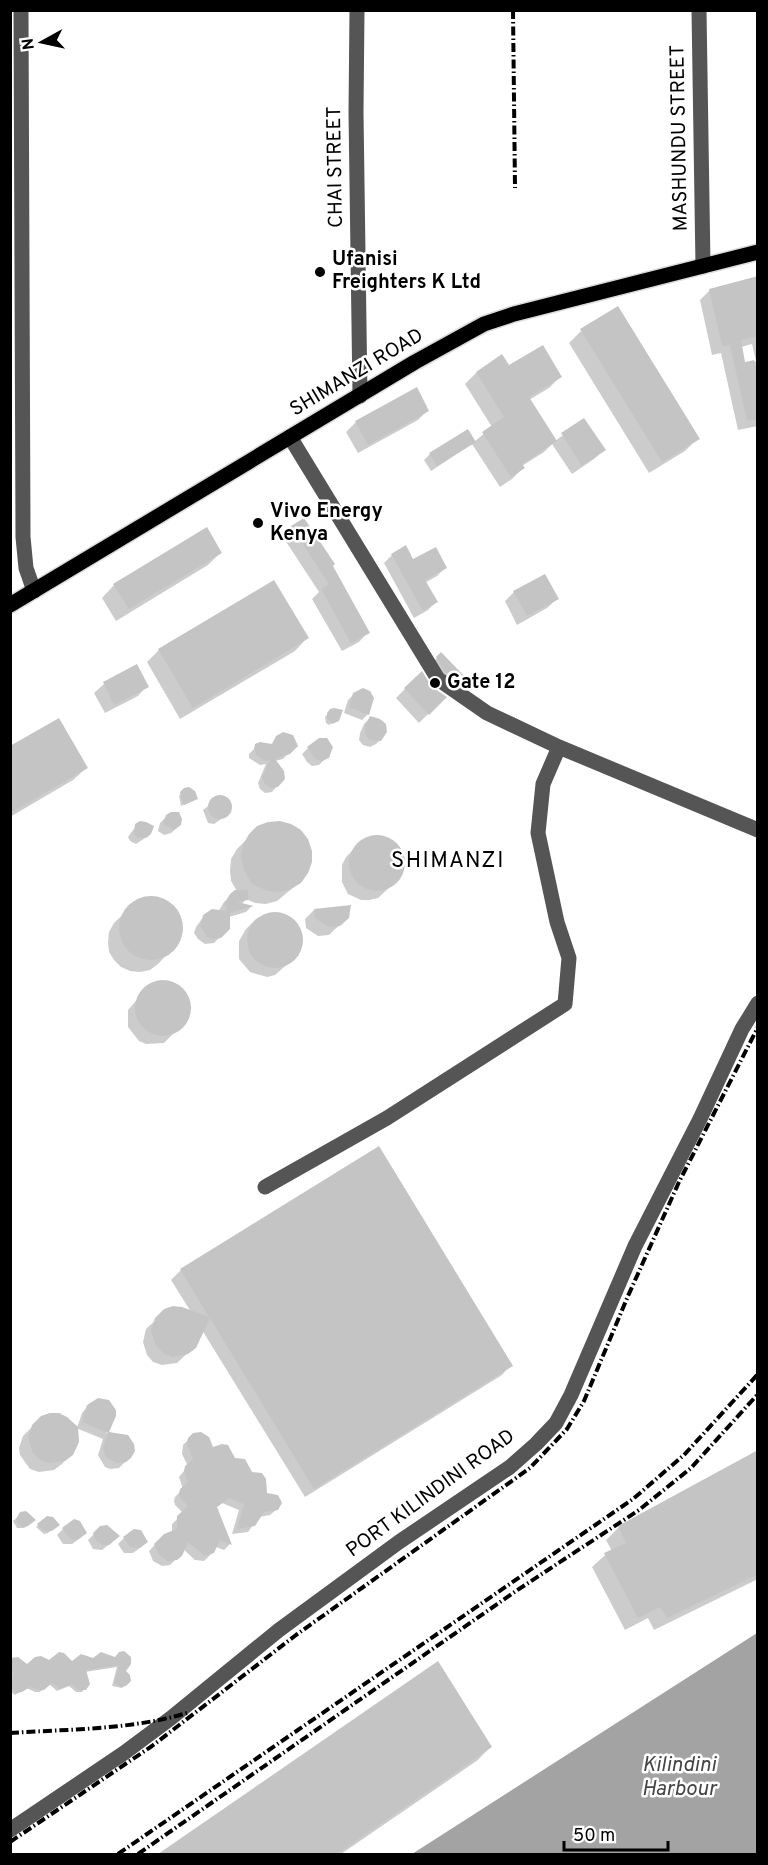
<svg xmlns="http://www.w3.org/2000/svg" width="768" height="1865" viewBox="0 0 768 1865" font-family="Overpass,sans-serif">
	<style>
		.water { fill: #a3a3a3 }
		.shadow { fill: #0003; fill-rule: evenodd }
		.building { fill: #c4c4c4 }
		.lines { fill: none; stroke-linecap: round; stroke-linejoin: round }
		.major-casing { stroke: #dbdbdb; stroke-width: 18 }
		.minor { stroke: #555; stroke-width: 15 }
		.major { stroke: #000; stroke-width: 15 }
		.rail { stroke: #000; stroke-width: 4; stroke-dasharray: 9 3 1.5 3; stroke-linecap: butt }
		.poi-dot { fill: #000; stroke: #fff; stroke-width: 2 }
		.labels { text-anchor: middle; dominant-baseline: central; stroke-width: 5; stroke-linejoin: round; paint-order: stroke }
		.street-label { font-size: 20px; fill: #000; stroke: #fff }
		.poi-label { font-size: 20px; font-weight: bold; fill: #000; stroke: #fff; text-anchor: start }
		.water-label { font-size: 21px; font-style: italic; fill: #444; stroke: #fff }
		.quarter-label { font-size: 22px; letter-spacing: 1.5px; fill: #000; stroke: #fff }
	</style>
	<rect width="100%" height="100%" fill="#fff"/>
	<path class="water" d="M757,1633V1854H412Z"/>
	<path class="shadow" d="M758,278V426L738,430L721,353L712,355L700,300L710,290ZM752,344L756,361L744,363L741,347Z
		M581,331L698,438L685,451L649,473L569,343Z
		M509,367L560,377L549,388L529,400L555,441L584,420L604,450L594,459L572,474L552,444L544,452L522,466L523,468L512,479L500,487L472,444L431,471L424,460L430,454L474,442L492,427L465,384L476,373Z
		M416,389L428,410L418,420L358,453L346,432L356,422Z
		M303,520L368,632L359,642L342,651L312,599L319,592L283,537Z
		M220,553L208,565L116,621L102,598L114,585Z
		M392,555L445,568L437,576L425,583L436,602L428,610L414,618L384,563Z
		M514,592L557,599L547,608L517,625L505,601Z
		M307,638L295,651L180,719L147,662L159,650Z
		M441,654L465,679L451,692L428,667Z
		M137,666L147,686L138,696L105,713L94,693L104,684Z
		M421,673L431,688L445,697L419,723L396,698Z
		M354,694L368,714L362,720L344,713L348,700Z
		M330,711L339,718L329,725L326,723L325,717Z
		M370,718L382,738L376,744L370,747L363,745L359,740L360,733L364,724Z
		M260,743L271,746L296,745L283,759L275,761L277,786L272,792L265,793L260,789L258,783L266,764L260,765L249,758V754Z
		M10,748L86,768L73,780L10,817Z
		M308,748L330,754L319,765L312,766L307,762L302,754Z
		M187,789L196,799L181,806L179,796Z
		M218,798H224L230,806L227,815L214,824L208,823L203,810Z
		M167,816L178,827L171,833L164,835L158,831L160,823Z
		M136,826L148,836L136,844L130,841L128,837Z
		M258,828L300,882L277,901L266,904L255,903L246,899L241,905L251,907L246,912L229,917V928L214,943L205,944L198,939L194,933L196,927L204,916L218,912L224,902L237,891L231,881L230,870L231,859L237,849Z
		M371,837L388,839L395,844L403,859L401,876L391,886L378,898L369,900H361L348,894L342,882V865L346,857L356,847Z
		M154,898L163,900L172,906L178,914L183,929L178,943L158,964L150,970L140,972L130,971L121,967L114,960L109,952L108,942L109,932L114,923L135,903L144,899Z
		M314,910L348,917L329,935L318,936L306,928L305,919Z
		M277,913L293,920L301,936V944L292,960L275,975L267,977L250,972L239,959V941L246,929L256,919L268,914Z
		M166,982L174,984L186,996L189,1004L186,1021L164,1043L146,1044L139,1041L128,1027V1010L149,986Z
		M378,1148L511,1365L502,1375L305,1497L202,1330L194,1347L177,1363L162,1365L153,1362L147,1355L143,1342L146,1329L165,1311L191,1312L171,1280L181,1270Z
		M88,1406L114,1416L106,1433L127,1436L130,1457L119,1468L110,1469L105,1467L98,1455L103,1439L76,1428L71,1454L62,1464L54,1470L39,1472L30,1469L20,1455L19,1448L23,1436L42,1417L77,1428L82,1413Z
		M189,1439L234,1459L265,1495H275L281,1500L277,1509L270,1515L259,1517L248,1532L232,1534L239,1510L222,1503L216,1508L230,1544L224,1550L216,1547L213,1552L204,1561L195,1560L183,1549L180,1555L170,1565L162,1566L153,1561L149,1551L164,1535L172,1533V1524L183,1513L175,1505L174,1501L175,1497L183,1489L179,1477L188,1466L182,1454L183,1445Z
		M758,1452V1579L654,1630L648,1618L625,1630L592,1567L605,1555L612,1551L606,1540L619,1527Z
		M23,1513L31,1523L24,1528H17L13,1521Z
		M45,1518L58,1525L48,1533L44,1534L36,1527Z
		M70,1522L79,1539L72,1544H63L57,1535Z
		M100,1528L112,1542L102,1550L93,1549L88,1540Z
		M131,1531L140,1548L133,1553H124L118,1544Z
		M115,1658L124,1671L125,1685L122,1688L112,1686L117,1667L85,1672L89,1684L82,1692H76L69,1686L57,1691L49,1684L40,1692H35L26,1688L15,1695L10,1691L12,1676L10,1662L27,1666L50,1661L72,1663Z
		M438,1663L490,1747L478,1760L341,1854H161Z"/>
	<path class="building" d="M758,276V336L741,340L745,362L754,360L758,376V419L747,421L730,345L722,346L709,289Z
		M618,306L700,439L662,462L580,329Z
		M543,345L562,377L529,397L557,441L522,464L525,468L511,477L482,432L504,417L476,372L502,354L509,365Z
		M417,387L429,411L368,445L355,421Z
		M584,418L606,450L582,466L561,433Z
		M468,429L476,442L437,466L429,453Z
		M304,518L335,564L333,566L370,633L351,643L321,589L329,584L291,526Z
		M207,527L222,553L129,609L113,584Z
		M406,545L413,559L436,547L447,568L425,580L438,602L423,611L391,554Z
		M545,574L559,599L527,616L513,591Z
		M274,580L309,638L193,708L158,649Z
		M441,652L467,679L462,683L445,672L436,657Z
		M137,664L149,687L114,705L103,682Z
		M422,671L432,687L447,697L429,715L404,688Z
		M363,688L370,691L374,698L369,715L349,707L353,693Z
		M334,708L343,710L339,721L332,724L327,718V713L330,709Z
		M370,716L380,719L386,724L387,732L381,741L369,740L365,734V726Z
		M59,718L88,768L10,813V746Z
		M283,732L293,735L298,746L290,754L275,759L284,771L285,779L278,787L271,788L265,784L262,777L270,760L266,761L257,756L254,749L255,744L260,742L272,744L276,736Z
		M319,738H327L333,747L329,758L322,761L315,759L307,747Z
		M189,787L195,791L198,799L184,805L181,798L180,792L184,788Z
		M208 807a12 12 0 1 1 24 0a12 12 0 1 1-24 0Z
		M171,812H179L182,819L181,825L174,830L163,824L166,815Z
		M140,821L146,822L154,826L151,834L146,838H138L134,833L135,824Z
		M280,821L291,824L301,830L308,839L312,851V862L308,873L301,883L291,889L280,892L268,891L252,884L243,868L241,856L243,845L249,834L257,826L268,822Z
		M349 863a28 28 0 1 1 56 0a28 28 0 1 1-56 0Z
		M235,890H248V900L237,902L254,906L230,913V929L221,938L212,939L207,937L200,926L203,915L212,909L226,911L227,904L223,906L230,894Z
		M119 928a32 32 0 1 1 64 0a32 32 0 1 1-64 0Z
		M351,905L349,918L340,926L328,927L315,918L314,909Z
		M247 940a28 28 0 1 1 56 0a28 28 0 1 1-56 0Z
		M135 1008a28 28 0 1 1 56 0a28 28 0 1 1-56 0Z
		M379,1146L513,1366L314,1489L210,1318L196,1348L188,1354L172,1357L163,1353L156,1346L151,1331L155,1318L164,1309L173,1306L182,1307L209,1317L180,1269Z
		M98,1398L109,1400L116,1410V1416L109,1432L128,1435L134,1444L135,1451L131,1458L126,1462L116,1463L106,1457L103,1448L108,1433L82,1422L87,1405Z
		M50,1413H59L67,1417L78,1427L79,1442L73,1455L65,1461L49,1463L40,1460L33,1453L28,1438L32,1425L41,1416Z
		M201,1432L209,1437L213,1447L222,1444L228,1445L235,1458L245,1459L252,1472L262,1473L266,1479L267,1493L278,1495L282,1503L278,1510L264,1512L255,1526L237,1529L244,1504L229,1498L217,1507L232,1545L220,1540L214,1553L205,1556L188,1542L182,1556L177,1560L168,1561L159,1555L154,1544L164,1534L177,1529V1516L188,1506L181,1499L179,1494L180,1489L188,1482L184,1471L185,1466L193,1459L187,1444L188,1438L193,1433Z
		M758,1450V1574L667,1618L660,1607L638,1618L604,1553L626,1543L618,1526Z
		M26,1511L36,1520L28,1526L23,1527L18,1524L16,1519L20,1512Z
		M47,1516L53,1517L60,1525L52,1531H44L37,1524Z
		M74,1519L80,1521L87,1533L79,1539L73,1540L67,1535L62,1528Z
		M107,1525L120,1536L109,1545H103L96,1541L93,1533L100,1526Z
		M134,1529L141,1530L148,1542L140,1548L130,1547L123,1537Z
		M124,1651L131,1657V1664L126,1671L130,1675L131,1681L126,1686L121,1687L114,1683L119,1665L86,1670L90,1684L86,1690H78L72,1684L60,1689L52,1683L44,1690H39L30,1687L22,1692L17,1693L11,1688L14,1673L10,1670V1658L18,1657L27,1664L35,1657L41,1656L49,1660L59,1652L64,1653L72,1661L81,1654L93,1658L101,1652L115,1657L119,1652Z
		M438,1661L492,1747L337,1854H158Z"/>
	<g class="lines">
		<g class="major-casing">
			<path id="major" d="M10,605L415,362L484,324L514,314L758,252"/>
		</g>
		<path class="minor" d="M21,10L23,537L26,568L34,591
			M357,10L356,112L360,396
			M699,10L703,266
			M290,437L438,679L487,713L559,747L758,830
			M265,1187L387,1118L565,1004L569,958L557,922L538,833L543,784L559,747
			M10,1830L124,1753L171,1718L279,1630L399,1542L510,1467L536,1444L556,1423L571,1395L635,1246L700,1119L742,1029L758,1003"/>
		<use href="#major" class="major"/>
		<path class="rail" d="M513,10L515,188
			M10,1733C69,1729 131,1730 187,1713
			M10,1842L152,1746L296,1635L530,1468L567,1429L584,1401L628,1296L679,1182L758,1027
			M118,1854L633,1499L684,1455L758,1374
			M138,1854L516,1591L639,1510L691,1468L758,1394"/>
	</g>
	<g class="poi-dot">
		<circle cx="320" cy="272" r="6"/>
		<circle cx="258" cy="523" r="6"/>
		<circle cx="435" cy="683" r="6"/>
	</g>
	<g class="labels">
		<g class="street-label">
			<text transform="translate(680 138) rotate(-91)">MASHUNDU STREET</text>
			<text transform="translate(336 167) rotate(-91)">CHAI STREET</text>
			<text transform="translate(357 373) rotate(-31)">SHIMANZI ROAD</text>
			<text transform="translate(431 1494) rotate(-36)">PORT KILINDINI ROAD</text>
		</g>
		<g class="poi-label">
			<text x="332" y="260">Ufanisi<tspan x="332" dy="23">Freighters K Ltd</tspan></text>
			<text x="270" y="512">Vivo Energy<tspan x="270" dy="23">Kenya</tspan></text>
			<text x="447" y="683">Gate 12</text>
		</g>
		<g class="water-label">
			<text x="679" y="1765">Kilindini<tspan x="679" dy="24">Harbour</tspan></text>
		</g>
		<g class="quarter-label">
			<text x="448" y="861">SHIMANZI</text>
		</g>
	</g>
	<rect width="768" height="1865" fill="none" stroke="#000000" stroke-width="24"/>
	<g transform="translate(42 42) rotate(262)" stroke="#ffffff" stroke-width="4.5" paint-order="stroke">
	<path d="M0-4.5L10 22L0 15L-10 22Z" fill="#000000"/>
	<text y="-9" font-size="16" font-weight="bold" text-anchor="middle" fill="#000000">N</text>
	</g>
	<path d="M564 1841v9h104v-9" fill="none" stroke="#000000" stroke-width="3"/>
	<text x="573" y="1841" font-size="18" fill="#000000" stroke="#ffffff" stroke-width="4.5" paint-order="stroke">50 m</text>
</svg>
